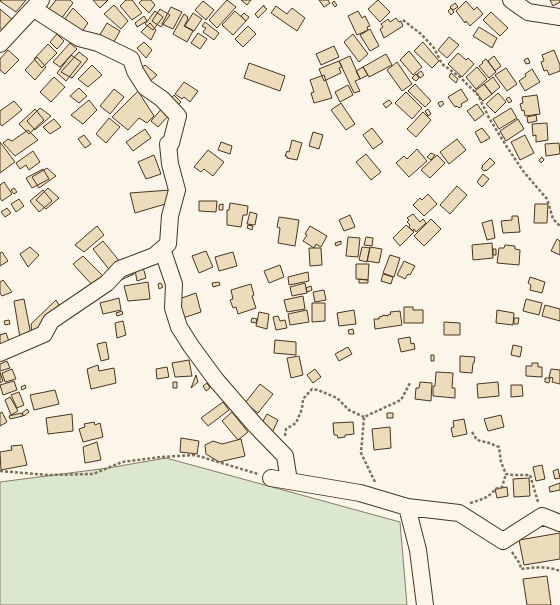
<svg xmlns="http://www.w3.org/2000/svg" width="560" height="605" viewBox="0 0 560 605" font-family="Barlow,sans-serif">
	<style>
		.green { fill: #dce7d0; stroke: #887966 }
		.building { fill: #ecdcbc; stroke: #4a3520 }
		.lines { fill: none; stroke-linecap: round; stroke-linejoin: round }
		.minor-casing { stroke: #4a3520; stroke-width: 18 }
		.path { stroke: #7f6f5c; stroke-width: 2.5; stroke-dasharray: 3 2; stroke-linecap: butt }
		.minor { stroke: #fbf6e9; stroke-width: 16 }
	</style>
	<rect width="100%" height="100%" fill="#fbf6e9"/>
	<path class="green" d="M166,458L400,522L407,605H0V482L108,468Z"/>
	<path class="building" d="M1,0H26L16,12L0,1Z
		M56,0H70L73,3L61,19L49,9Z
		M93,0H108L100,8Z
		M126,0H132L142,13L132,20L120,6Z
		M142,0H151L155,5L149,13L139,3Z
		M227,0L236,7L217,28L209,20Z
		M241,0H251L247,5Z
		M319,0H328L330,3L324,7Z
		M378,0L390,12L380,22L368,9Z
		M550,0H560V2L553,6Z
		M203,1L214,10L206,20L195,10Z
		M334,1L337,5L335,7L332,3Z
		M466,1L474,10L477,7L483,14L470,26L466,21L465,23L456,11Z
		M455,3L458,7L453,10L450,7Z
		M114,5L128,21L121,29L104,14Z
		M264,5V7L267,9L258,18L255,14Z
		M276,6L287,14L292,8L305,18L297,31L271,13Z
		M171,7L182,12L173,29L162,24Z
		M73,8L88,23L80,34L64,20Z
		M451,8L454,12L451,15L448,11Z
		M0,9L14,21L4,32L0,28Z
		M160,9L170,15L161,27L152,21Z
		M155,11L163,17L153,30L145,24Z
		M235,11L246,21L233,35L222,25Z
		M358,11L362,18L365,16L370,26L367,27L368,30L357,35L348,16Z
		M491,12L508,28L500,36L483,20Z
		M193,13L202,19L194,31L185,26Z
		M244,13L249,17L246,21L241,16Z
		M184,14L188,17L187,18L188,19L184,26L193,31L187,42L173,34Z
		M144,16L147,21L137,27L135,23Z
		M396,18L399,22L401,21L403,26L384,38L380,29L383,27L381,24L388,19L390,22Z
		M205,22L219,33L214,40L203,32L206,28L202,26Z
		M107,23L120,31L111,47L98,38Z
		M150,23L156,30L151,40L141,32Z
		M248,26L256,34L243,47L235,39Z
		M479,27L497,38L492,48L473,36Z
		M370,29L379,46L370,51L360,35Z
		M198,33L207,39L200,49L191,43Z
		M57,34L64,41L57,49L50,42Z
		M353,34L368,54L359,62L344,42Z
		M449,37L459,45L447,58L438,50Z
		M144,42L152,50L146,58L137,48Z
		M423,42L439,61L432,68L414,51Z
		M70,43L77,49L60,67L53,62Z
		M48,44L57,53L42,68L34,59Z
		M334,46L339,57L321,65L316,54Z
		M8,50L19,60L5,74L0,70V59Z
		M554,50L560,65V71L549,75L547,70L544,71L541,62L544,61L542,55Z
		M409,51L422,67L413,75L400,60Z
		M79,52L88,59L72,78L61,72Z
		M458,53L466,60L468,58L474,64L462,77L448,64Z
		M386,54L392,65L369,77L363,67Z
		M71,55L81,62L66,81L57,73Z
		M350,56L360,79L355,81L360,91L354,93L339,61Z
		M494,56L501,66L495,71L488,61Z
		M37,57L46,67L35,80L25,70Z
		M528,58L530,63L526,64L524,60Z
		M486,59L496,72L489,78L479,66L483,63L482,62Z
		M339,61L342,67L339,68L341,73L324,81L319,69Z
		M397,62L412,84L402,91L387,70Z
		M249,63L285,76L280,91L244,78Z
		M92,65L102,75L88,87L78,79Z
		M145,65L157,75L146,85L136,72Z
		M363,67L368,75L360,79L356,71Z
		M477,67L487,79L476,89L466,77Z
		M506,68L517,84L507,91L495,75Z
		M532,69L540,82L525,91L519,81L526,76L525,74Z
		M421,71L424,75L420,78L417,74Z
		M451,73L458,79L456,83L449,77Z
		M416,74L419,78L416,81L412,78Z
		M324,75L332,98L314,103L311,93L314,92L310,80Z
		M54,77L65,87L51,102L40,92Z
		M493,77L500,87L492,94L484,84Z
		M184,82L198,91L190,102L184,97L182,99L175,94Z
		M415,84L431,101L425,107L408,91Z
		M484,84L492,94L483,101L475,91Z
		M348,85L353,95L340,102L335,92Z
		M79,88L87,96L79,103L70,96Z
		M114,89L124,97L110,114L100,106Z
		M461,89L468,100L461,104L462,106L459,108L457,106L455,107L448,97Z
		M138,91L154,116L147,123L139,118L128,130L112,117Z
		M406,92L422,108L412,119L395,103Z
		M498,93L506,102L495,113L486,104Z
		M174,95L181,102L174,109L168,102Z
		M537,95L540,114L525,116L524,110L522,111L520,104L523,103L522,97Z
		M509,97L512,101L509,103L506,99Z
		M89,100L97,110L83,124L71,115Z
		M389,100L392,103L386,108L383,104Z
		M14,101L22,110L2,126L0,124V111Z
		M442,101L444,104L440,107L438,103Z
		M341,103L355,124L346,130L331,110Z
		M477,104L484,114L475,121L467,111Z
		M164,106L171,113L158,127L151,121Z
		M40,108L51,116L35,130L27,121Z
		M511,108L517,118L499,129L493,119Z
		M35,109L44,120L29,134L19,124Z
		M428,109L431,114L428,116L425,111Z
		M423,112L431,120L416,137L407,129Z
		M536,115L537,121L528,123L527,117Z
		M109,118L120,127L106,143L96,134Z
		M54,119L61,127L50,134L43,127Z
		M518,119L524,129L506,141L500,131Z
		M547,123L548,140L536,142V135L533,136L532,124Z
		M372,128L383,142L373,149L363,135Z
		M482,128L490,138L481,143L475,132Z
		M145,129L151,138L133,151L126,142Z
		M28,130L38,140L15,156L3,143L8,139L12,141Z
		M313,132L323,135L319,149L309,146Z
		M84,135L91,144L85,148L78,139Z
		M525,135L534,153L520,160L511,142Z
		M457,139L466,150L449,164L440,152Z
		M292,140L302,143L297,160L287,158V156H285L287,151L289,152Z
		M0,142L15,162L0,173Z
		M221,142L232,146L230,154L218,150Z
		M559,143L560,154L546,156L545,144Z
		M417,149L427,161L409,177L396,163L404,156L407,159Z
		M208,150L224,162L213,176L204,169L201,172L194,167Z
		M33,151L40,162L29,170L26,165L20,169L16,163Z
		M431,153L435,155L431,160L427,157Z
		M366,154L381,172L371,180L356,162Z
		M154,155L161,174L146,179L138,162Z
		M437,155L445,163L430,178L421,170Z
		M542,157L544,160L541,163L539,160Z
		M490,158L495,163L486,171V170L484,171L481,168L483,167L482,166Z
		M47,168L56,176L39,188L32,177Z
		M43,169L49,179L32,188L26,178Z
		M483,174L489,179L482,187L477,182Z
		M4,182L12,194L2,201L0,198V185Z
		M457,186L467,195L450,214L440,205Z
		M14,188L17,192L14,194L11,190Z
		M48,188L59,198L46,209L36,200Z
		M43,190L52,201L39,212L30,201Z
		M170,190L172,202L135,213L130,193Z
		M428,194L437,204L424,216L413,205L420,198L422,200Z
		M19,199L24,206L16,212L11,204Z
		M199,201H217L216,212L199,211Z
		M230,203L248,206L247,215H243L241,227L227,225V210H229Z
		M223,204V210H219V205Z
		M535,204H548L547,223H534Z
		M7,208L11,213L5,217L1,212Z
		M250,212L257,214L255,225L247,224Z
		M413,214L420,222L423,219L426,223L416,232L414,229L413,231L409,227L410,225L407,222L409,220L407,218Z
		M350,215L355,227L344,231L339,220Z
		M512,216H518L520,232L503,233L501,221L512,220Z
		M279,217L299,220L295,246L278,243L280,228L277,227Z
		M431,219L441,229L424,246L414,236Z
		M492,220L495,238L487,240L482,223Z
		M248,225L253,226L252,230L247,228Z
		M406,225L414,232L400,246L393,238Z
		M97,226L104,235L84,252L75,245Z
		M310,226L327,236L321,247L316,244L314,248L303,241L307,235L305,234Z
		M348,237L360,238L358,257L346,256Z
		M366,237L373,238L372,246L364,245Z
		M557,239L560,241V255L551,251Z
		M103,241L121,263L111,272L93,249Z
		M341,241V244L336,246L335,243Z
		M492,243L493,258L473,260L472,245Z
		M505,245L515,246V249L520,250L519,265L497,263L499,248H504Z
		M30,247L39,255L28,267L20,254Z
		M362,247L370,248L367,262L359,260Z
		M370,247L382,249L379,263L367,261Z
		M309,248H321L322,265L310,266Z
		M493,249H496V255H493Z
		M206,251L213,267L199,273L192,256Z
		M2,252L8,261L0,266V253Z
		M233,252L237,266L219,271L215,257Z
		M390,255L400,258L394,277L383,273Z
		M83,256L104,277L94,287L73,264Z
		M404,261L415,266L410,275L408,274L405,279L397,275Z
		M356,264H369L368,280L356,279Z
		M280,265L284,277L269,283L264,271Z
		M143,267L146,278L137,281L135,270Z
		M131,268L134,274L121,280L118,274Z
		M308,272L309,281L289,285L288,277Z
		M383,274L393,277L391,284L381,281Z
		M530,277L545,282L542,293L530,290L531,285L528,283Z
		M359,279L368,280V283H359Z
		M3,280L12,292L2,296L0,293V282Z
		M148,282L150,299L128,301L124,286Z
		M219,282L220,285L213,287L212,283Z
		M161,283L163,287L159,289L158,284Z
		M305,283L307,293L292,296L290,287Z
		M251,284L254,295L252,296L256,308L238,314L236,307L233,308L230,300L233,299L231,290Z
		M311,286L312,290L307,292L306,288Z
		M324,290L326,300L315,302L313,292Z
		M196,293L201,312L183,318L179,299Z
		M303,296L305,309L287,312L284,300Z
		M119,298L121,310L103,314L100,303Z
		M24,299L31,335L20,338L14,301Z
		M526,299L542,303L539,315L523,311Z
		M56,300L62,310L32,334L31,324Z
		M312,303H325V321L312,322Z
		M545,305L560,309V321L542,316Z
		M404,307H413V310H423V323H404Z
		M307,310L309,322L290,325L288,314Z
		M354,310L356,324L339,326L337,313Z
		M497,310L514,313L513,325L496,323Z
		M122,311L123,314L117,316L116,313Z
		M400,311L402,325L375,329L374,319H379V317L383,316V315L388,316V315L391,314L390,312Z
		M259,312L269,314L267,329L256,326Z
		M278,316L280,321L285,320L287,328L276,330L273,317Z
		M252,318L257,319L256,323L251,322Z
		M514,318H519L518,324H514Z
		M9,320L10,324L5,325L4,321Z
		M123,321L126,335L117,338L115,323Z
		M444,322L460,323V335H444Z
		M353,329L354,334H349L348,330Z
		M6,333L10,344L0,348V335Z
		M410,337L411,344L414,343L415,349L401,352L398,339Z
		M275,340L296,342V355L274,353Z
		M106,342L109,359L101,361L97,344Z
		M513,345L522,347L520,357L511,355Z
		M348,347L352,354L339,361L335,354Z
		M431,355H434V361H431Z
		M299,356L303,375L291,378L287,358Z
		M460,356L475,357L474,363H473L472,373L460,372Z
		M189,360L192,376L175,377L172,363Z
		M7,361L10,368L0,371V364Z
		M532,363H538V367H542V377L526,376V366H532Z
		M98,365L99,371L114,368L116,383L91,389L87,369Z
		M167,367L169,377L157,379L156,369Z
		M12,369L16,379L5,382L2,373Z
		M315,369L321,377L313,383L307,375Z
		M551,369L560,370V384L552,382L553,378L549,377Z
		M0,372L3,381L0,383Z
		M436,372L453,373L452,388H455V398L433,396V386H435Z
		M196,375L198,382L191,388Z
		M545,378H550L549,383L545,382Z
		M14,381L17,390L3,395L0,385Z
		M173,382H177V388H173Z
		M420,382L432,383L431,401L415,399L416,388H419Z
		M498,382L499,396L478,398L477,384Z
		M207,383L210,388L206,391L203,386Z
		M260,384L273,394L258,413L245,403Z
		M25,385L26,388L22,390L21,387Z
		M511,385H522L523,396L511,397Z
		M55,390L59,404L34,410L30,395Z
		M19,392L24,405L17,408L11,395Z
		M10,397L18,411L11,415L5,400Z
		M223,402L229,410L208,426L201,418Z
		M27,409L29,412L24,416L22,413Z
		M2,412L7,422L0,426V413Z
		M232,412L248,432L238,440L222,421Z
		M21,413L23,416L10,419L9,416Z
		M387,413H393V418H387Z
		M72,414L73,431L48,434L46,418Z
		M267,414L278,420L271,435L259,428Z
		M501,415L504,427L488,431L484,419Z
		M464,419L467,434L453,437L451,428L454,427L453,421Z
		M94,422L95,425L100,423L103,437L83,442L79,429L85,427L84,424Z
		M353,422L354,434L345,435V437L338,438L337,435H334L333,423Z
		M390,427L391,448L374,450L372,429Z
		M181,438L199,441L197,454L180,452Z
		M241,439L245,456L219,462L206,454L205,445L213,441L222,444Z
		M97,442L101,460L85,463L83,447Z
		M22,445L27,465L1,470L0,452L12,450L11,446Z
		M542,465L545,479L536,481L533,467Z
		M558,469L560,478L555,479L553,471Z
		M529,478L530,496L514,497L513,479Z
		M560,483V490L550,492L549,487Z
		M507,487L508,496L497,498L495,489Z
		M560,533V559L524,565L519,540Z
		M547,576L551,605H527L523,579Z"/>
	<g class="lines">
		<g class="minor-casing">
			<path id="minor" d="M511,0L528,12L560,17
				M0,44L41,0
				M162,249L174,284L173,308L179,327L191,346L216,380L255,425L285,456L289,481
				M0,353L44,334L51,321L107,283L120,269L154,256L168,244L170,216L177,190L170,164L168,144L171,143L178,116L162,99L145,87L135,71L131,59L98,43L79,38L34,9
				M271,478L360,493L407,507L418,550L425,605
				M407,507L459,513L503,541L542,516L560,523"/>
		</g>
		<path class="path" d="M403,20L421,34L434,48L442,64L460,77L478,95L489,118L507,147L523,171L547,199L553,219L560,226
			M472,432L477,440L489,443L499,447L501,462L506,474L512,475H530L538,502
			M285,436L286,429L296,423L302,409L303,399L312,389L318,390L337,398L349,410L364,417
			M0,471L48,475L93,474L122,462L161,457L195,455L258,474
			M375,482L361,453L364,417L401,400L410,383
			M470,503C480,500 489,498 495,489L502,487L506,474
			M512,552L520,564L521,569C534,567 548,566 560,571"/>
		<use href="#minor" class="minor"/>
	</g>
</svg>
